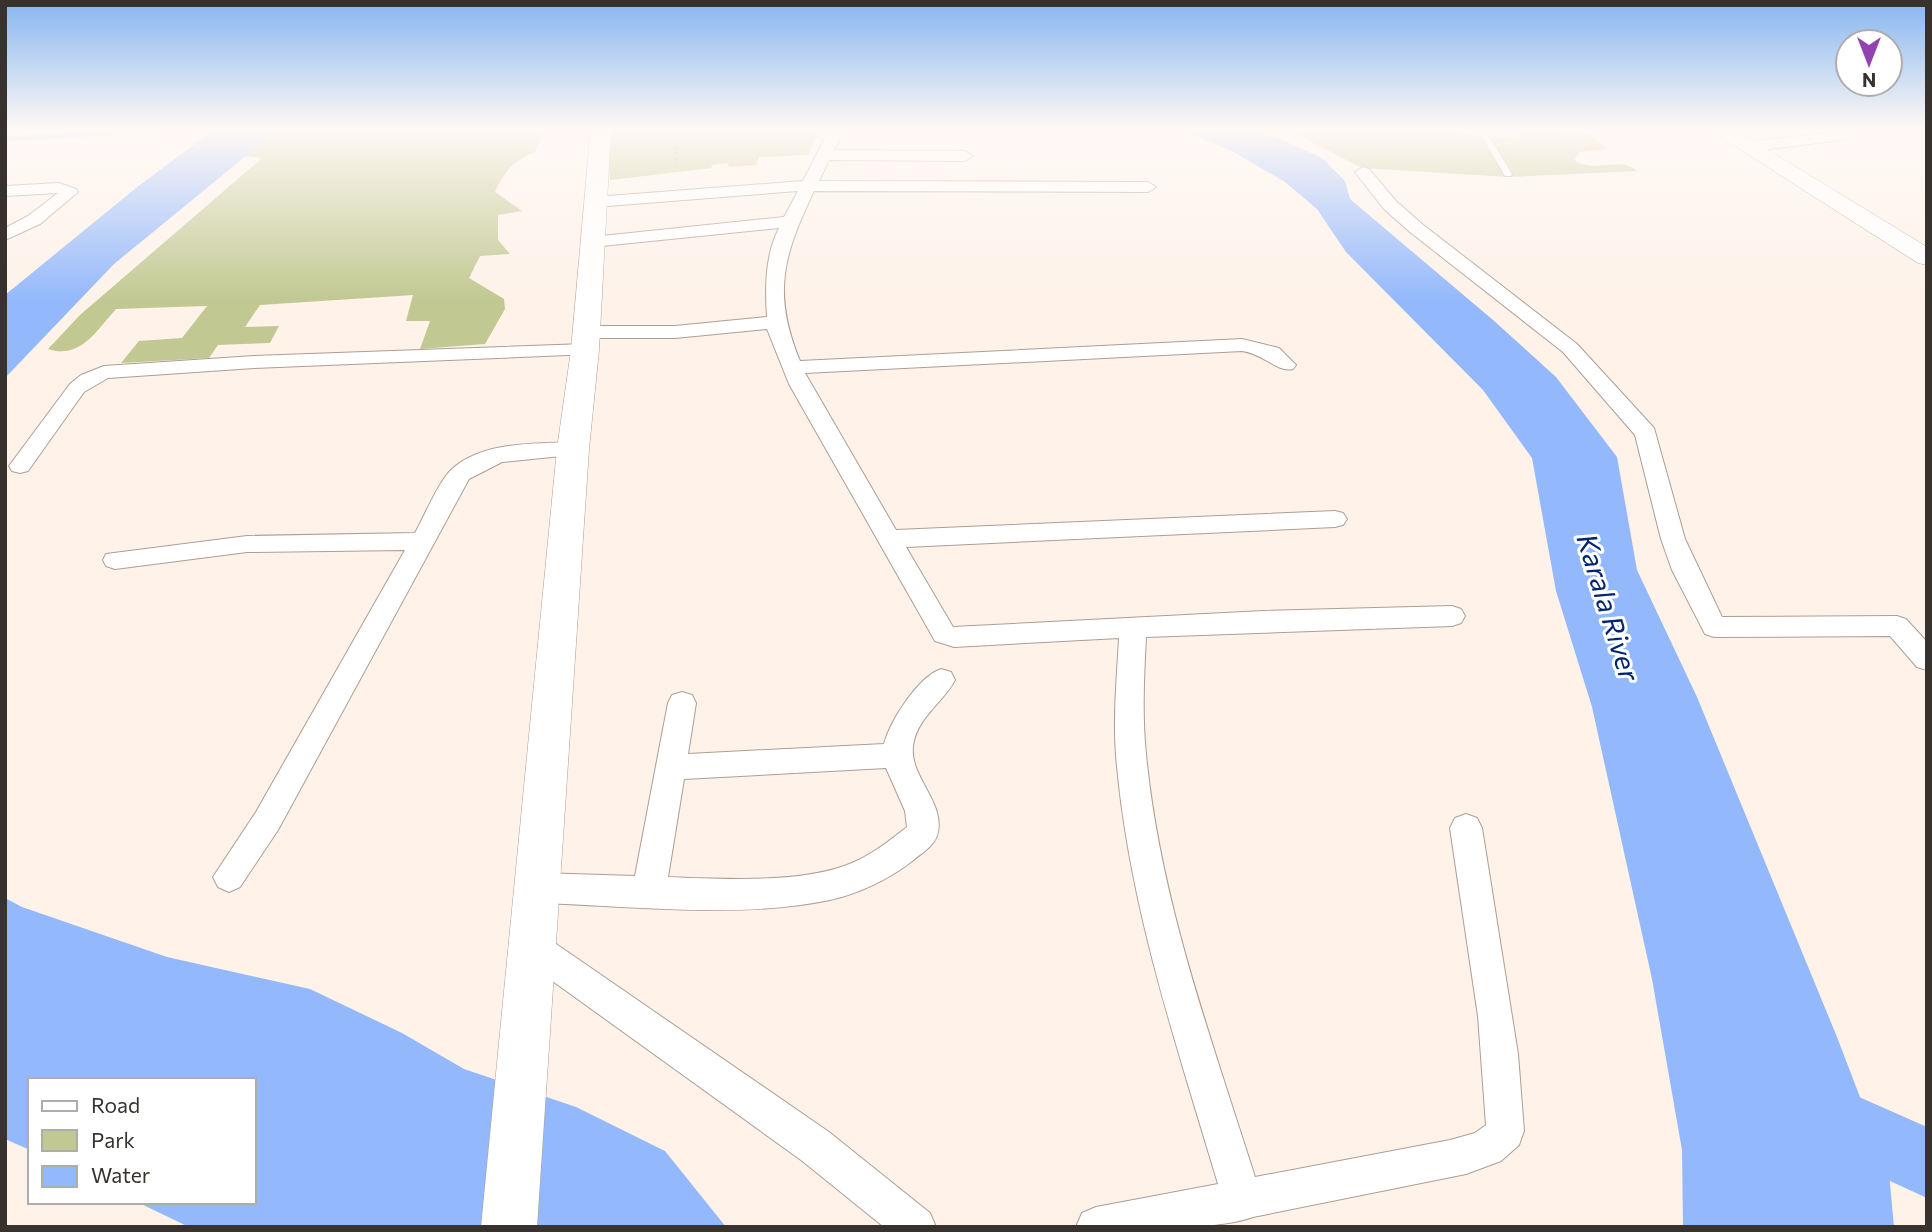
<svg xmlns="http://www.w3.org/2000/svg" width="1932" height="1232" viewBox="0 0 1932 1232" font-family="Commissioner,sans-serif">
	<style>
		.green { fill: #c1c892 }
		.water { fill: #93b8fc }
		.lines { fill: none; stroke-linecap: round; stroke-linejoin: round }
		.stream { stroke: #93b8fc; stroke-width: 5 }
		.river { fill: #93b8fc; fill-rule: evenodd }
		.lane-casing { stroke: #ac9e94; stroke-width: 2 }
		.street-casing { stroke: #ac9e94; stroke-width: 2 }
		.secondary-casing { stroke: #ac9e94; stroke-width: 1 }
		.path { stroke: #a39a94; stroke-width: 2.5; stroke-dasharray: 2.5 3.5; stroke-linecap: butt }
		.lane { fill: #fff; fill-rule: evenodd }
		.street { fill: #fff; fill-rule: evenodd }
		.secondary { fill: #fff; fill-rule: evenodd }
		.labels { text-anchor: middle; dominant-baseline: central; stroke-width: 6; stroke-linejoin: round; paint-order: stroke }
		.water-label { font-size: 28px; font-style: italic; fill: #022570; stroke: #fff }
	</style>
	<rect width="100%" height="100%" fill="#fef2e9"/>
	<path class="green" d="M280,128H542L544,133L535,152C514,160 503,172 495,192L522,211L498,215V240L510,254L480,256L469,278L504,299L505,309L485,344L420,349L430,321H406L413,295L260,305L245,327L279,326L270,343L218,345L209,358L121,363L139,341L182,338L207,306L116,309C97,330 80,360 48,349L80,315L262,158L244,156Z
		M608,128H821L808,155L759,157L756,165L729,167L728,163L711,165L712,168L610,180Z
		M1285,128H1451L1475,136L1521,139L1514,131L1555,128L1558,132L1589,133L1608,149L1580,152L1574,160C1597,175 1617,155 1637,171L1509,177L1362,168Z"/>
	<path class="water" d="M216,128H280L114,264L5,378V295L136,188Z
		M1178,128H1246L1278,138L1322,158L1345,181L1350,199L1493,320L1556,377L1617,457L1637,570L1697,697L1837,1037L1889,1173L1894,1227H1683L1682,1150L1652,979L1592,707L1556,591L1532,458L1483,390L1346,252L1317,209L1285,182L1232,151Z
		M5,898L22,907L167,957L310,989L402,1033L464,1069L576,1107L665,1151L726,1227H189L137,1202H254V1080H30V1150L5,1139Z"/>
	<g class="lines">
		<path class="stream" d="M5,139L190,128"/>
		<path class="river" d="M1816,1078L1927,1127V1198L1792,1136L1782,1112L1792,1088Z"/>
		<g class="lane-casing">
			<path id="lane" d="M1477,128H1484L1512,174L1511,176H1505Z"/>
		</g>
		<g class="street-casing">
			<path id="street" d="M830,128H844L834,150L965,151L973,156L965,161L829,160L819,181L1148,182L1156,187L1148,192L814,191C783,256 772,293 800,361L1242,339L1279,348L1296,365L1293,369C1278,373 1264,354 1242,351L805,373L896,530L1335,511L1343,513L1347,519L1343,525L1335,527L906,547L953,627L1263,611L1452,606L1461,609L1465,616L1461,623L1452,626L1146,637C1144,676 1142,715 1146,754C1160,900 1211,1038 1255,1177L1450,1140L1475,1133L1486,1125L1478,1016L1450,828L1455,818L1466,814L1477,818L1482,828L1518,1054L1524,1131L1519,1145L1501,1161L1466,1174L1253,1217C1212,1232 1124,1227 1076,1227L1082,1213L1096,1207L1218,1184C1176,1043 1128,903 1116,755C1113,716 1117,677 1119,638L954,647L935,641L789,384L767,329L675,338H586L576,332L586,326H675L767,317C765,288 765,255 779,228L592,247L583,242L592,237L784,217L798,191L595,207L587,202L595,197L803,181Z
				M1844,131L1849,133L1852,136L1849,139L1746,152L1738,147L1746,142Z
				M1363,167L1369,169L1396,201L1422,224L1577,344L1654,428L1685,539L1722,617L1897,616L1906,619L1927,642V670L1917,667L1890,636L1714,637L1705,634L1672,570L1661,539L1635,435L1563,352L1410,232L1384,209L1355,172Z
				M59,183L76,189L78,192L40,224L5,240V228L28,216L58,193L5,196V186Z
				M585,344L592,346L595,350L592,354L254,368L108,378L84,392L28,471L20,473L12,471L9,466L70,384L81,375L104,366L254,356Z
				M573,442L581,444L584,449L581,454L502,462L469,479L278,830L240,887L229,892L218,887L213,877L256,812L405,550L247,552L115,569L106,566L103,560L106,554L247,536L415,533C425,515 439,480 453,468C484,441 535,444 573,442Z
				M941,669L951,672L955,680C944,701 919,717 914,741C905,775 948,802 937,836C933,847 920,854 911,862C889,879 858,894 830,900C740,919 631,906 539,903L527,898L523,888L527,878L539,873L635,876L668,703L672,695L682,692L692,695L696,703L688,754L884,744C890,721 918,677 941,669ZM886,768L905,811L907,827C889,841 873,854 852,863C803,884 721,879 668,877L684,779Z
				M534,932L546,937L829,1132L930,1213L936,1227H884L801,1160L522,959L517,948L522,937Z"/>
		</g>
		<g class="secondary-casing">
			<path id="secondary" d="M591,128H611L599,350L589,449L537,1227H481L557,449L571,350Z
				M1707,128H1732L1927,247V265L1918,263Z"/>
		</g>
		<path class="path" d="M633,128L668,136L675,146L677,165"/>
		<use href="#lane" class="lane"/>
		<use href="#street" class="street"/>
		<use href="#secondary" class="secondary"/>
	</g>
	<linearGradient id="sky" x2="0" y2="1"><stop stop-color="#86b6f0"/><stop offset="0.43" stop-color="#fff9f5"/><stop offset="1" stop-color="#fff9f5" stop-opacity="0"/></linearGradient>
	<rect width="1932" height="301" fill="url(#sky)"/>
	<g class="labels">
		<g class="water-label">
			<text transform="translate(1609 607) rotate(73)">Karala River</text>
		</g>
	</g>
	<rect width="1932" height="1232" fill="none" stroke="#37322e" stroke-width="14"/>
	<rect x="28" y="1078" width="228" height="126" fill="#ffffff" stroke="#afadab" stroke-width="2"/>
	<rect x="42" y="1101" width="35" height="10" fill="#ffffff" stroke="#afadab" stroke-width="2"/>
	<text x="91" y="1113" font-size="21" fill="#37322e">Road</text>
	<rect x="42" y="1130" width="35" height="21" fill="#c1c892" stroke="#afadab" stroke-width="2"/>
	<text x="91" y="1148" font-size="21" fill="#37322e">Park</text>
	<rect x="42" y="1166" width="35" height="21" fill="#93b8fc" stroke="#afadab" stroke-width="2"/>
	<text x="91" y="1183" font-size="21" fill="#37322e">Water</text>
	<g transform="translate(1869 63) rotate(180)"><circle r="33" fill="#ffffff" stroke="#afadab" stroke-width="2"/>
	<path d="M0-5L12 26L0 18L-12 26Z" fill="#9342b1"/>
	<text y="-10" font-size="19" font-weight="bold" text-anchor="middle" fill="#37322e">N</text>
	</g>
</svg>
